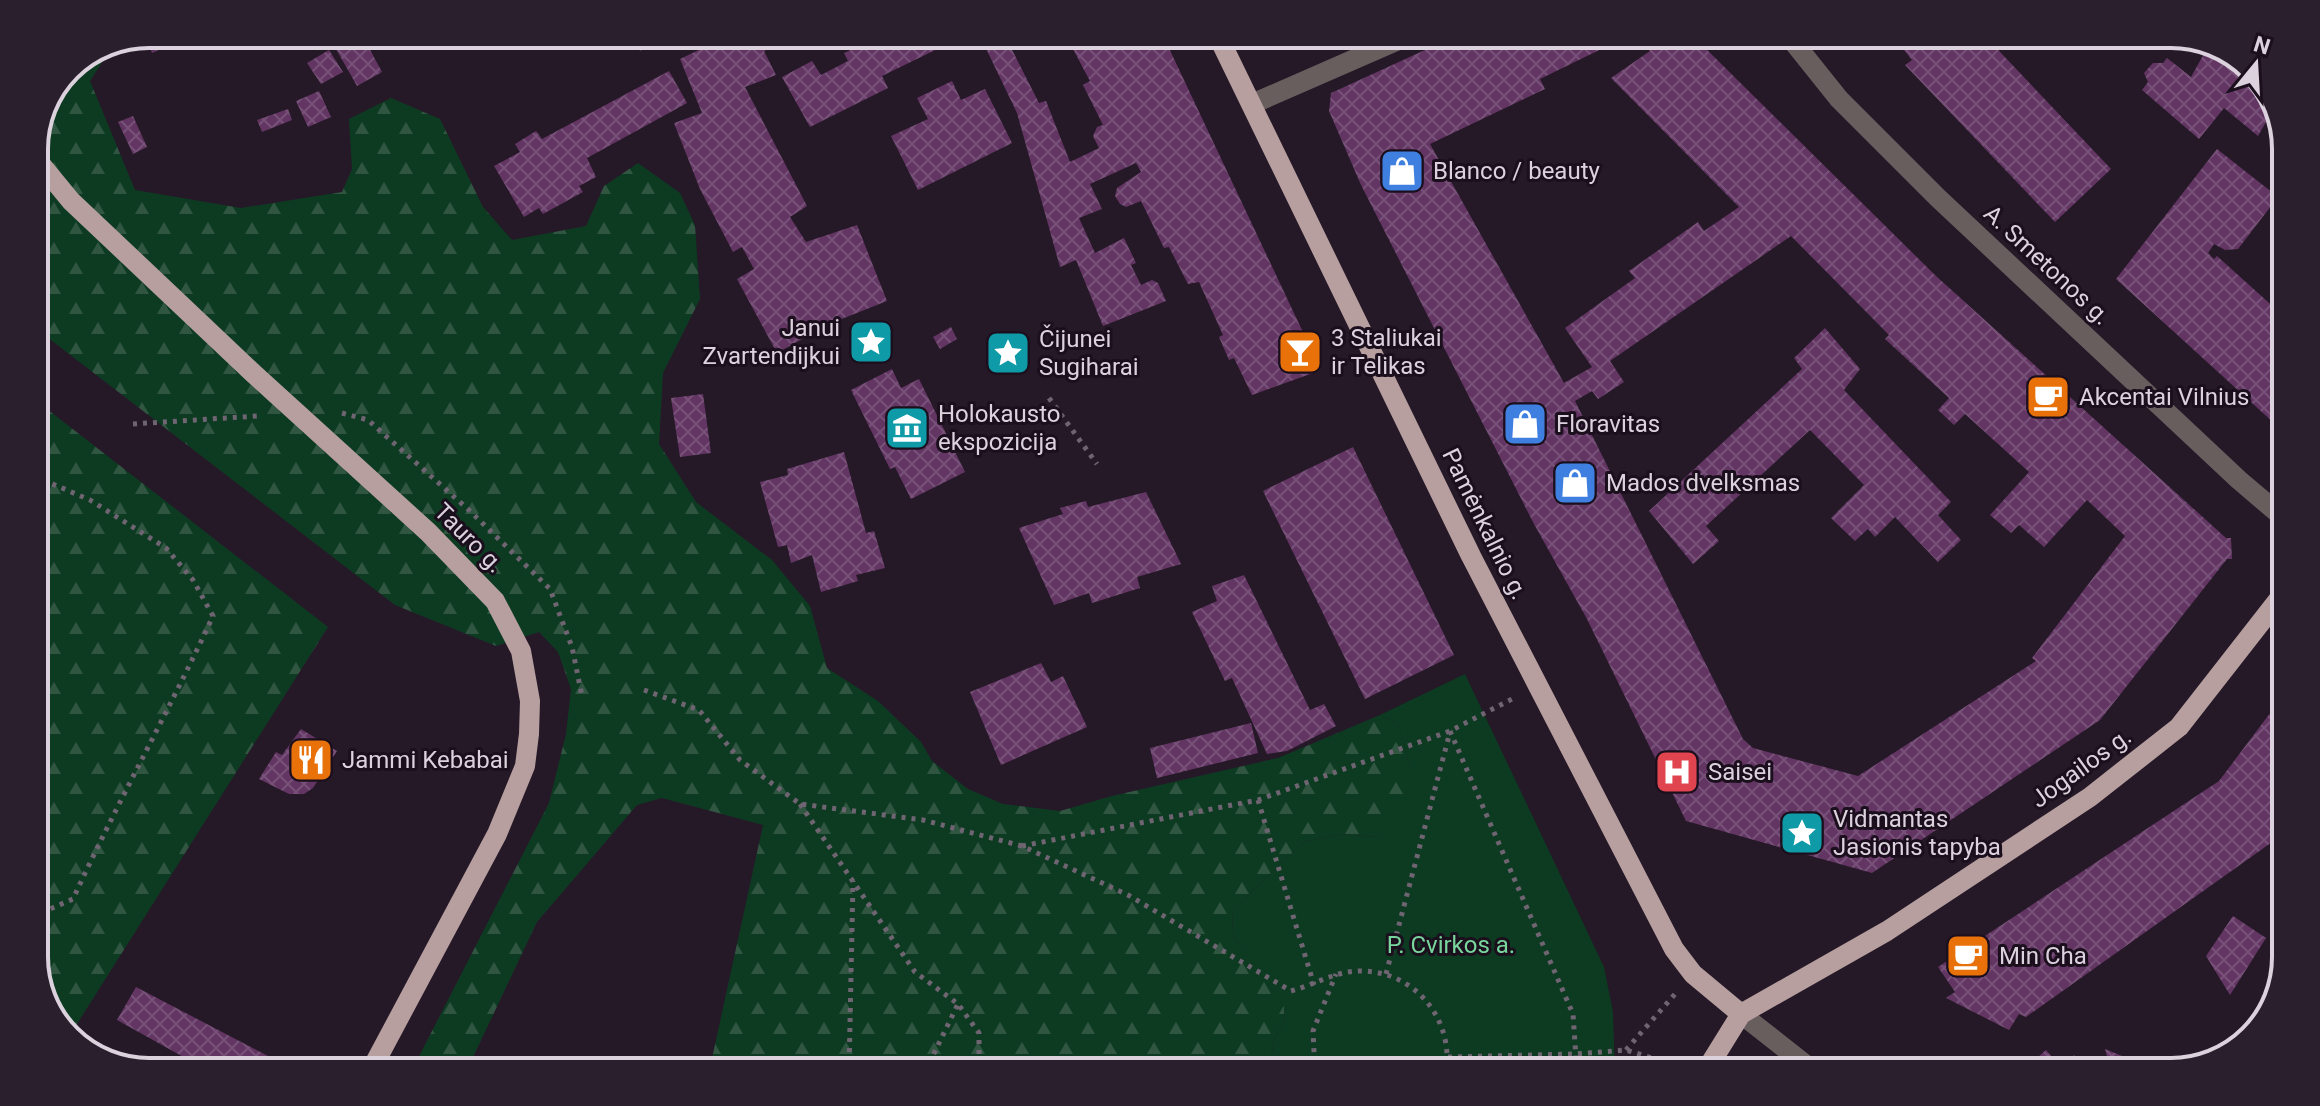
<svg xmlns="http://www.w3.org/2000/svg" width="2320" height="1106" viewBox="0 0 2320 1106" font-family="Roboto,sans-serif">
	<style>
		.forest { fill: url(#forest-firs) }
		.green { fill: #0d3b22 }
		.building { fill: url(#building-cross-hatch); fill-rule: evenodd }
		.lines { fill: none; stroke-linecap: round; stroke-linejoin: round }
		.path { stroke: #6f6471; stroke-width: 5; stroke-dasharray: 4 6; stroke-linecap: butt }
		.minor { stroke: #695e5e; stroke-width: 20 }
		.major { stroke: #b79f9f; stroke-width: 20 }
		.labels { text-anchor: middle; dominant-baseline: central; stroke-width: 6; stroke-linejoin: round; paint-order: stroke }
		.poi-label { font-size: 24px; fill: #dbd2dd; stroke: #1b0f1d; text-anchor: start }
		.street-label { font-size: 24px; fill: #dbd2dd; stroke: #1b0f1d }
		.park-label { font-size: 24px; fill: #78d69d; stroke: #1b0f1d }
		.rim { fill: none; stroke: #dbd2dd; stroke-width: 4 }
	</style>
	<defs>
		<pattern id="forest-firs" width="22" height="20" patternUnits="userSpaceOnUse" patternTransform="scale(2)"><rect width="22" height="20" fill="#0d3b22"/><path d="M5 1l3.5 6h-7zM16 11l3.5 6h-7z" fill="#305642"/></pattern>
		<pattern id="building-cross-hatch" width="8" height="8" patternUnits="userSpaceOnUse" patternTransform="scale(2)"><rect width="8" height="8" fill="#623563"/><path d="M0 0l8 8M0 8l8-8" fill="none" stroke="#785179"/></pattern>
	</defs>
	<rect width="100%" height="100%" fill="#251827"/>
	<path class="forest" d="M110,50L90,81L135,190L241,208L342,192L352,169L349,119L391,98L440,119L483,207L512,240L586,226L604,186L638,163L680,193L695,225L700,299L663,373L659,444L696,502L772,560L810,606L827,668L878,701L921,742L932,761L968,789L1003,804L1060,811L1112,796L1278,758L1380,715L1397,723C1408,753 1417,783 1400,814C1395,822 1386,830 1379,837L1340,834L1304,842L1232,910L1233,936L1284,1006L1285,1020L1274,1039L1269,1072H709L763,825L662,798L637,805L537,922L466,1072H411L549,803L566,734L571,689L558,652L539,632L496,646L395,605L34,327V142L68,67Z
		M34,399L328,627L70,1035L54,1021L34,965Z"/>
	<path class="green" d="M1465,674L1604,967L1613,1012L1615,1072H1269L1274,1039L1285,1020L1284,1007L1233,936L1232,910L1304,842L1340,834L1379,837C1416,796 1415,773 1397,723L1380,715Z"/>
	<path class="building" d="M149,34H193L152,53L145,36Z
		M631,34H673L640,51Z
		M732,34H762L768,49L764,51L776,75L745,87L807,206L790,217L806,242L857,225L887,301L829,324L777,353L737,279L754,269L742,247L733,252L700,189L674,123L702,113L680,59Z
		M895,34H968L882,76L888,88L810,127L782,77L812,61L821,75L848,61L844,53L867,43L869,47Z
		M979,34H1004L1039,103L1046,101L1070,162L1099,148L1093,136L1097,127L1103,125L1083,85L1090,81L1084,70L1070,43L1063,46L1056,34H1158L1163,44H1167L1318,364L1313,373L1252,395L1234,358L1229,360L1219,337L1223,335L1199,282L1188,284L1169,247L1164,248L1141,201L1126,207L1120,204L1115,196L1117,188L1141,172L1136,163L1090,184L1102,209L1079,218L1095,253L1124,238L1136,263L1131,265L1141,285L1152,280L1158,283L1166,301L1103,326L1076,260L1060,267L1017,113Z
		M1460,34H1691L1936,276L2226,538H2231L2232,559H2227L2100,720L1872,873L1686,821L1587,619L1534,524L1361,185L1329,111L1331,93ZM1632,34L1650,51L1611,78L1739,207L1704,231L1698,222L1629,271L1635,278L1565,328L1592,367L1564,383L1430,144L1545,89L1540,79ZM1791,236L1889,335L1885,339L1949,398L1938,410L1954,425L1965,414L2029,472L1990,515L2011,533L2019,525L2044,547L2087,500L2125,536L2032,658L2036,661L1858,776L1753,748L1743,739L1575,401L1592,391L1598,399L1624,382L1610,361Z
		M1881,34H1983L2111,169L2055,222L1905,65L1912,60L1896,40L1888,44Z
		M362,35L382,72L357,86L336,49Z
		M2210,43L2221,46L2266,85L2274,108L2258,136L2224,108L2199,139L2142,90L2148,82L2144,73L2153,63H2163L2167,58L2191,77Z
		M329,50L343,72L321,84L307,63Z
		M669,71L687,103L587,158L596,177L579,186L583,192L543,214L539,208L524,217L494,166L520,152L515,144L536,131L542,139Z
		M952,81L961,100L985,89L1012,143L918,190L891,136L928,119L917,98Z
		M319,91L331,117L308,127L296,101Z
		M288,109L292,120L262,132L257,120Z
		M133,116L147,147L133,154L118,122Z
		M2217,149L2278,197L2238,249L2225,250L2214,244L2208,253L2214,259L2217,256L2278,311L2276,314L2286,323V434L2116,279Z
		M951,327L957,339L940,349L933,337Z
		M1825,328L1860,369L1844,390L1951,502L1938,515L1961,540L1938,562L1895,517L1875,537L1868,529L1855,541L1831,518L1864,485L1810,430L1706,526L1719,541L1693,564L1649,511L1802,369L1794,358Z
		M892,369L901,388L919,379L965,472L911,499L895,467L890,469L851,390Z
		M703,394L711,453L680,457L671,398Z
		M1353,447L1454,655L1365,699L1263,491Z
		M844,452L866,533L874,531L885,568L856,575L858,581L821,592L812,555L791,563L787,545L778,547L760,482L788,475L787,469Z
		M1146,492L1181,564L1137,577L1140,588L1092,603L1089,593L1054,605L1019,528L1063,514L1060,508L1086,501L1088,507Z
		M1244,575L1310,710L1324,704L1336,726L1287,751L1267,754L1232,678L1225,681L1192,612L1217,601L1212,586Z
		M1041,663L1051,682L1063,676L1087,727L1001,765L970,692Z
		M2286,692V826L2275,840L2026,1017L2019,1014L2009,1030L1946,998L1955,992L1938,967L2219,781Z
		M1251,723L1258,753L1157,778L1150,748Z
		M301,729L337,751L313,788L304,794H289L259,779L276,752L282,755Z
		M2233,916L2266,938L2230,995L2206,956Z
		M136,987L270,1057L262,1072H191L196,1064L117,1020Z
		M2105,1049L2162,1072H2116L2109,1064Z
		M2046,1050L2061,1067L2074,1055L2090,1072H2021Z"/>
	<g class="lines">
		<path class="path" d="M1049,398L1097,464
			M342,413L368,420L470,511L550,589L572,647L582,696
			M133,424L257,416
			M34,476L90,500L166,548L193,580L213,616C169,711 117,803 73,899L34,916
			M644,690L699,710L740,760L800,804L923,820L1022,846L1128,895L1291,991C1314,985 1337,970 1362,971C1416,972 1454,1020 1446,1072
			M1450,731L1573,1014L1577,1072
			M1258,800L1314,985
			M800,804L915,972L958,1004L979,1033V1072
			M1022,846L1258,800L1450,731L1512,699
			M1386,974L1450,732
			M1626,1050L1675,994
			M1448,1057L1576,1054L1626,1050L1678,1066
			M849,1072L853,881
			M925,1072L958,1004
			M1315,1072L1313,1031L1336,974"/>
		<path class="minor" d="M1787,34L1839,99L1938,198L2239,480L2286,520
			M1252,104L1412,34
			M1741,1014L1815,1072"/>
		<path class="major" d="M1217,34L1471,556L1674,949L1693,974L1741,1014
			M34,156L71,201L254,374L428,532L495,601L521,651L530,701L529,734L525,766L497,834L370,1072
			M1705,1072L1741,1014L1887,931L2090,797L2179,727L2286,590"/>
	</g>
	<defs>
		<g id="shop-square" transform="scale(2.3)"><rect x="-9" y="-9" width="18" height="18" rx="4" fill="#3f7fe0" stroke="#1b0f1d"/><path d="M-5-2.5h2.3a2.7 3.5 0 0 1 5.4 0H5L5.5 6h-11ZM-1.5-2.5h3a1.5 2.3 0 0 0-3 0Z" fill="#fff"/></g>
		<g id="sight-square" transform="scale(2.3)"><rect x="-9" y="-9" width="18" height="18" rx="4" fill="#0f9aa8" stroke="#1b0f1d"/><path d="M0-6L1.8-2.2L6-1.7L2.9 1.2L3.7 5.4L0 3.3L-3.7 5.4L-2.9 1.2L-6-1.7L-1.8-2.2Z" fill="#fff"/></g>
		<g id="bar-square" transform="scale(2.3)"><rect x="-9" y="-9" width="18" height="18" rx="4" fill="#e8710a" stroke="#1b0f1d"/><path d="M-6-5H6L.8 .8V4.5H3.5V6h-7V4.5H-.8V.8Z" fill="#fff"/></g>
		<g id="cafe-square" transform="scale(2.3)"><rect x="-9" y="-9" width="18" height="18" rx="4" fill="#e8710a" stroke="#1b0f1d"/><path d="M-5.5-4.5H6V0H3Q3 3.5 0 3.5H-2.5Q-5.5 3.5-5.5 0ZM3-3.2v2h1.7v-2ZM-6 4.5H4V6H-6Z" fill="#fff"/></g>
		<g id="museum-square" transform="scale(2.3)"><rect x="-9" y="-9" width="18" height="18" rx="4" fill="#0f9aa8" stroke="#1b0f1d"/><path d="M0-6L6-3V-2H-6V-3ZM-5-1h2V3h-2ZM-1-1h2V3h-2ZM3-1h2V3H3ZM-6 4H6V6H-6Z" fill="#fff"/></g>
		<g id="restaurant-square" transform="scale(2.3)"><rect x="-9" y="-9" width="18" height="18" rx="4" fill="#e8710a" stroke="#1b0f1d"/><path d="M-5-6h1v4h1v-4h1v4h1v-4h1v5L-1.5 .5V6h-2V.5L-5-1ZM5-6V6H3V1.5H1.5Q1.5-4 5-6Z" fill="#fff"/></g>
		<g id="hospital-square" transform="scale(2.3)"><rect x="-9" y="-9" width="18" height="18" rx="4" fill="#e0444e" stroke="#1b0f1d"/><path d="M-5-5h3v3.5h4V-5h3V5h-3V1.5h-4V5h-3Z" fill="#fff"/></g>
	</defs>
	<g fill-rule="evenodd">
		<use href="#shop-square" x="1402" y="171"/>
		<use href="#sight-square" x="871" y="342"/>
		<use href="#bar-square" x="1300" y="352"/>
		<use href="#sight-square" x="1008" y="353"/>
		<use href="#cafe-square" x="2048" y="397"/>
		<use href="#shop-square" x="1525" y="424"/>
		<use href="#museum-square" x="907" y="428"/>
		<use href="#shop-square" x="1575" y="483"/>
		<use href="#restaurant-square" x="311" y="760"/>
		<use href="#hospital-square" x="1677" y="772"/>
		<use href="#sight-square" x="1802" y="833"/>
		<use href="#cafe-square" x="1968" y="956"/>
	</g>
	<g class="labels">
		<g class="poi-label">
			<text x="1433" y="171">Blanco / beauty</text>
			<text x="840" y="328" text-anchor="end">Janui<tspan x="840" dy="28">Zvartendijkui</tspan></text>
			<text x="1331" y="338">3 Staliukai<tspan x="1331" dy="28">ir Telikas</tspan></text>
			<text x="1039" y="339">Čijunei<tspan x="1039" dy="28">Sugiharai</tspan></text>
			<text x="2079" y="397">Akcentai Vilnius</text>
			<text x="938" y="414">Holokausto<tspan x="938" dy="28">ekspozicija</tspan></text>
			<text x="1556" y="424">Floravitas</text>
			<text x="1606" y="483">Mados dvelksmas</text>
			<text x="342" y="760">Jammi Kebabai</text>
			<text x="1708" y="772">Saisei</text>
			<text x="1833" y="819">Vidmantas<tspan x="1833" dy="28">Jasionis tapyba</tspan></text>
			<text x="1999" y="956">Min Cha</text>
		</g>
		<g class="street-label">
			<text transform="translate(2047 265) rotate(43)">A. Smetonos g.</text>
			<text transform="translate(1485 524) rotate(64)">Pamėnkalnio g.</text>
			<text transform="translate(469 538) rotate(45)">Tauro g.</text>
			<text transform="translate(2081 768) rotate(-36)">Jogailos g.</text>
		</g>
		<g class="park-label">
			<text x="1451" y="945">P. Cvirkos a.</text>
		</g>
	</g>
	<path d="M0 0H2320V1106H0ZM149 48H2171A101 101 0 0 1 2272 149V957A101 101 0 0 1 2171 1058H149A101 101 0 0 1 48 957V149A101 101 0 0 1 149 48Z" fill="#2a1f2c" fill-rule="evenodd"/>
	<path class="rim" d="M149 48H2171A101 101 0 0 1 2272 149V957A101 101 0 0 1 2171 1058H149A101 101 0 0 1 48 957V149A101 101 0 0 1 149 48Z"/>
	<g transform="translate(2256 64) rotate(18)" stroke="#1b0f1d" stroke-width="6" paint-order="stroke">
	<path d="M0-6L14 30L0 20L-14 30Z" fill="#dbd2dd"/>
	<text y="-12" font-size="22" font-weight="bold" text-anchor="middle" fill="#dbd2dd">N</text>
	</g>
</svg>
